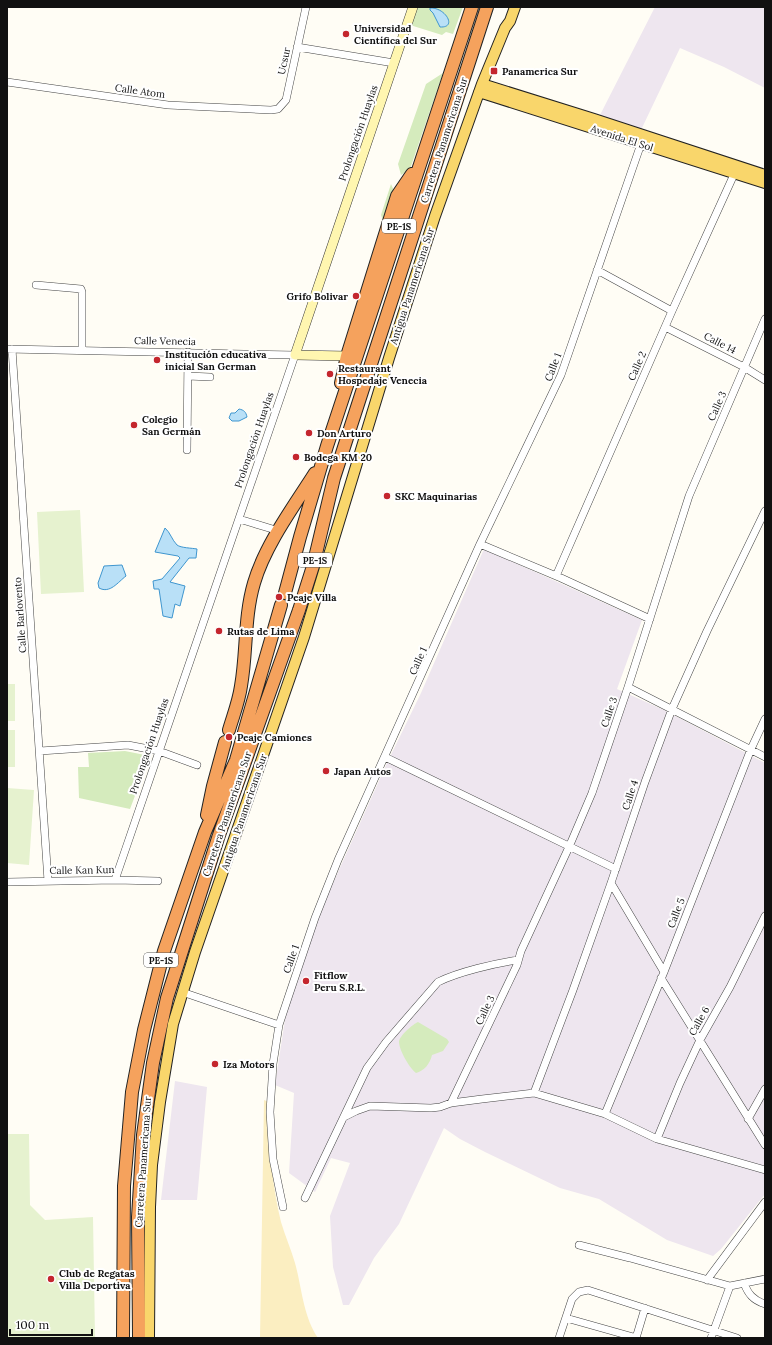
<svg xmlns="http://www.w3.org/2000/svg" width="772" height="1345" viewBox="0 0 772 1345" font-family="Lora,serif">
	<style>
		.industrial { fill: #eee6ef }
		.green { fill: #d5ebbd }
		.sand { fill: #fbeec1 }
		.pitch { fill: #e6f2cf }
		.water { fill: #b9e0f7; stroke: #3f96cf }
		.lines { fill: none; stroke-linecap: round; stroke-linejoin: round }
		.street-casing { stroke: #444; stroke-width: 8 }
		.secondary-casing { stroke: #333; stroke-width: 10 }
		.primary-casing { stroke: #222; stroke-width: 12 }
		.highway-casing { stroke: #222; stroke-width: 14 }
		.street { stroke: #fff; stroke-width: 7 }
		.secondary { stroke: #fff6b0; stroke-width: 9 }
		.primary { stroke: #f9d66b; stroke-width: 10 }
		.highway { stroke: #f5a25d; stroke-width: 12 }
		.poi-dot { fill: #c4262e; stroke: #fff; stroke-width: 1.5 }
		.labels { text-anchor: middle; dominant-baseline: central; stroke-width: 4; stroke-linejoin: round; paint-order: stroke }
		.shield { fill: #fff; stroke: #585858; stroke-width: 1 }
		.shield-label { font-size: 9px; font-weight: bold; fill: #111 }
		.poi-label { font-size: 10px; font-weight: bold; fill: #111; stroke: #fff; text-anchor: start }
		.street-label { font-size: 10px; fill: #111; stroke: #fff }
	</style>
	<rect width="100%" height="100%" fill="#fffdf5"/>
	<path class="industrial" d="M655,7H765V88L724,67L680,48L641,130L599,117Z
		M484,549L642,620L617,689L664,710L765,763V1194L721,1249L713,1256L667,1240L599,1199L560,1188L485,1152L460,1139L444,1128L399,1224L374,1258L349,1305H343L333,1267L330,1216L350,1163L331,1158L315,1192L289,1173L294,1093L275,1085L286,1013L316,921L387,763L421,693Z
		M175,1081L207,1087L197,1200H161Z"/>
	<path class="green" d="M416,7H463L453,34L446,32L442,35L410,25Z
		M443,73L410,169L401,175L398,164L426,84Z
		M391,184L395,193L385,227L381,215Z
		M125,751L150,756L130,809L79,798L78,767H89L88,753Z
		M418,1022L447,1039L449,1042L443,1051L432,1055C430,1064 424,1071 416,1073C410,1069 399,1050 399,1042C399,1036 413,1024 418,1022Z"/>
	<path class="sand" d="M264,1100L269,1102C268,1140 272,1186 281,1222C285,1236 291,1249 295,1263C302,1288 303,1316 318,1338H260Z"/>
	<path class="pitch" d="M80,510L84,592L41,594L37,512Z
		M7,684H15V721H7Z
		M7,730H15V767H7Z
		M7,788L34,790L29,865L7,863Z
		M7,1134H29L30,1205L45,1220L93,1217L95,1338H7Z"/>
	<path class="water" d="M430,8C445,7 458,28 440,27L433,13L430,10Z
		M239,409C244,410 246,412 247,417L239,421H232L229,418L231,413H235Z
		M165,528C170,532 172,540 177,545C181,548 192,548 197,549L196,558H189L170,582L185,586L180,606L175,604L172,618L163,616L159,589H154L153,581L162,579L180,558L178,556L155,552Z
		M122,565L126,576C118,582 110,594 99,588L98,583L104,566Z"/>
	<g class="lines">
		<g class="street-casing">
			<path id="street" d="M297,47L394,63
				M7,82L168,105L271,110L278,109L286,100L306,7
				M597,270L672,311
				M36,285L81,289L82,292V350
				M665,327L744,367L765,380
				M7,349L295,355L115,880
				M12,349L48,881
				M188,376L210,377
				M187,450L188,352
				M239,519L279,531
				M480,544L561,578L650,619
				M556,576L672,311L736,170
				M628,687L765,757
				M40,751L128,745L159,751L197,765
				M385,757L616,869
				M7,882L115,880L158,881
				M611,883L664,972
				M661,978L765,1145
				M182,992L279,1025
				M534,1093L573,990L611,883L645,782L672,709L707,631L765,511
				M451,1103L517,965L521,951L569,847L592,793L628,687L689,496L765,319
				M605,1114L664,972L751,749L765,719
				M344,1117L356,1111L370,1106L431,1108L440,1107L451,1103L482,1099L534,1093L605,1114L657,1139L765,1170
				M748,1119L765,1089
				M657,1139L680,1083L700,1040L730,987L765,916
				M305,1198L367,1068L386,1042L438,982C458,972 496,963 518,960
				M283,1207L273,1159L270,1112L273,1064L279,1025L289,995L315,918L338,860L480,544L561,375L642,141
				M579,1245L630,1258L730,1286L765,1279
				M707,1280L765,1202
				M744,1283C748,1294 753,1300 765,1304
				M566,1318L637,1338
				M559,1338L572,1299L579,1292L588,1290L737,1338
				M636,1338L645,1308
				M711,1338L730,1286"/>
		</g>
		<g class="secondary-casing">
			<path id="secondary" d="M347,356L295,355L413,7"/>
		</g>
		<g class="primary-casing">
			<path id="primary" d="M482,84L594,119L765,175
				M479,92L765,183
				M149,1338L150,1207L152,1165L160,1102L173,1024L195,952L304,637L389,358L435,216L482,84L505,28L510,21L515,7"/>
		</g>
		<g class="highway-casing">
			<path id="highway" d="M341,383L347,356L397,196L412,174
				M285,593L300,537L327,446L472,7
				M229,730C233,716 239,701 241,686C247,652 244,617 254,583C265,545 294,506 315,473
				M207,815L213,786L225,742
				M123,1338L124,1186L132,1092L144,1030L164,951L205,832L236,760L281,605
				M139,1338L138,1217L143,1135L153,1063L167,998L218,838L299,610L313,566L334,478L487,7"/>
		</g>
		<use href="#street" class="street"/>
		<use href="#secondary" class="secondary"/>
		<use href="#primary" class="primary"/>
		<use href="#highway" class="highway"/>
	</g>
	<g class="poi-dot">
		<circle cx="346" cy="34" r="4"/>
		<rect x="490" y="67" width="8" height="8" rx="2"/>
		<circle cx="356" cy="296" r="4"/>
		<circle cx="157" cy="360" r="4"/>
		<circle cx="330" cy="374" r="4"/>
		<circle cx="134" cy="425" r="4"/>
		<circle cx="309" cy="433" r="4"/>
		<circle cx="296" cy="457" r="4"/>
		<circle cx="387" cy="496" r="4"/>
		<circle cx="279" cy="597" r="4"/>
		<circle cx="219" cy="631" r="4"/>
		<circle cx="229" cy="737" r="4"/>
		<circle cx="326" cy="771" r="4"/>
		<circle cx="306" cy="981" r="4"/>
		<circle cx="215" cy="1064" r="4"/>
		<circle cx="51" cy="1279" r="4"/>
	</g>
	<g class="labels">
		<g class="shield">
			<rect x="382" y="219" width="34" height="14" rx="3"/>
			<rect x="298" y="553" width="34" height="14" rx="3"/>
			<rect x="144" y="953" width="34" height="14" rx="3"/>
		</g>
		<g class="shield-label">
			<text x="399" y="226">PE-1S</text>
			<text x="315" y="560">PE-1S</text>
			<text x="161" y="960">PE-1S</text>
		</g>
		<g class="poi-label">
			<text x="354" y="28">Universidad<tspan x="354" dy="12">Científica del Sur</tspan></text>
			<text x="502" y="71">Panamerica Sur</text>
			<text x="348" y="296" text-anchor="end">Grifo Bolivar</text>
			<text x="165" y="354">Institución educativa<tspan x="165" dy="12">inicial San German</tspan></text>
			<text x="338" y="368">Restaurant<tspan x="338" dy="12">Hospedaje Venecia</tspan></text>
			<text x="142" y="419">Colegio<tspan x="142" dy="12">San Germán</tspan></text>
			<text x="317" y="433">Don Arturo</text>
			<text x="304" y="457">Bodega KM 20</text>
			<text x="395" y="496">SKC Maquinarias</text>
			<text x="287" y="597">Peaje Villa</text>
			<text x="227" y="631">Rutas de Lima</text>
			<text x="237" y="737">Peaje Camiones</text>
			<text x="334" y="771">Japan Autos</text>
			<text x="314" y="975">Fitflow<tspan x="314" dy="12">Peru S.R.L.</tspan></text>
			<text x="223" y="1064">Iza Motors</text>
			<text x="59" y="1273">Club de Regatas<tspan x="59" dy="12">Villa Deportiva</tspan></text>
		</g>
		<g class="street-label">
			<text transform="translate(284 61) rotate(-78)">Ucsur</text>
			<text transform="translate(140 91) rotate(8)">Calle Atom</text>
			<text transform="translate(358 133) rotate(-71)">Prolongación Huaylas</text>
			<text transform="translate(622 138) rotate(18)">Avenida El Sol</text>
			<text transform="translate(444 140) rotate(-72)">Carretera Panamericana Sur</text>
			<text transform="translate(412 286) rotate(-72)">Antigua Panamericana Sur</text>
			<text transform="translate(165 341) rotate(1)">Calle Venecia</text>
			<text transform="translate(720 343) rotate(27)">Calle 14</text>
			<text transform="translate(637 366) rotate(-66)">Calle 2</text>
			<text transform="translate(553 367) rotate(-69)">Calle 1</text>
			<text transform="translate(717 406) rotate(-66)">Calle 3</text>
			<text transform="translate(254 440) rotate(-71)">Prolongación Huaylas</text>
			<text transform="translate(20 615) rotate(-94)">Calle Barlovento</text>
			<text transform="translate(418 661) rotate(-66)">Calle 1</text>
			<text transform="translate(609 712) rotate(-71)">Calle 3</text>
			<text transform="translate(149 746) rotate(-71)">Prolongación Huaylas</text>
			<text transform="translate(630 795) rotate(-72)">Calle 4</text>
			<text transform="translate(244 812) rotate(-71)">Antigua Panamericana Sur</text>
			<text transform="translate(227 814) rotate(-71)">Carretera Panamericana Sur</text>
			<text transform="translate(82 870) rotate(-1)">Calle Kan Kun</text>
			<text transform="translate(676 913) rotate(-69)">Calle 5</text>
			<text transform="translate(291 959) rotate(-71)">Calle 1</text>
			<text transform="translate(485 1010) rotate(-65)">Calle 3</text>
			<text transform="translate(699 1021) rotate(-61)">Calle 6</text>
			<text transform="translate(143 1162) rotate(-86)">Carretera Panamericana Sur</text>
		</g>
	</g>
	<rect width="772" height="1345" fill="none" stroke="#111111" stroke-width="16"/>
	<path d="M10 1329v6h82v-6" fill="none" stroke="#111111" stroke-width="2"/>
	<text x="16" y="1329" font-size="12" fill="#111111" stroke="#ffffff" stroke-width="3" paint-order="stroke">100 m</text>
</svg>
